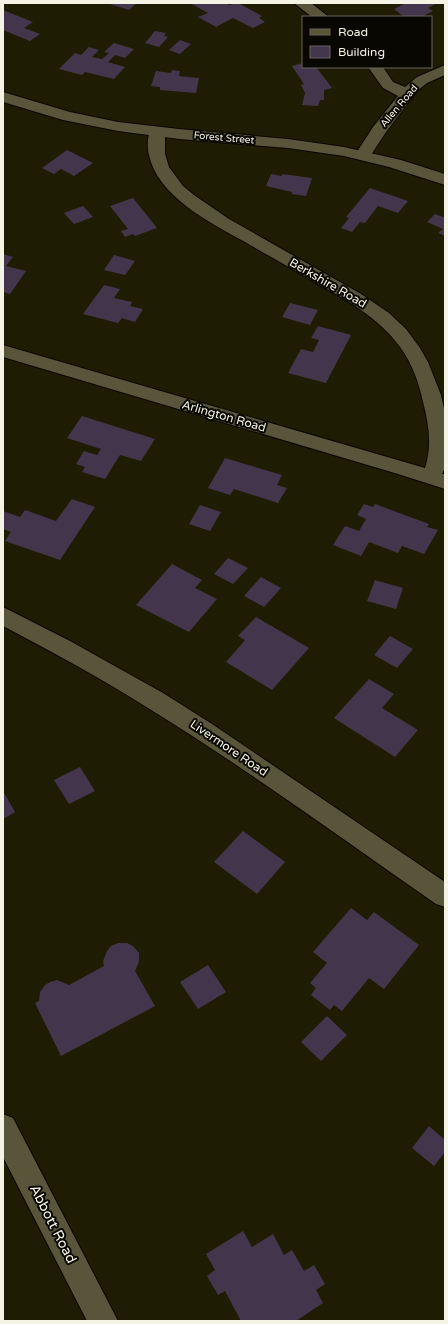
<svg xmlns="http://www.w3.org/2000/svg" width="448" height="1324" viewBox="0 0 448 1324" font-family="'Varela Round',sans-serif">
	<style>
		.building { fill: #43364c }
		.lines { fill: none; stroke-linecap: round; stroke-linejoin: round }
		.minor-casing { stroke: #090600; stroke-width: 2 }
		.tertiary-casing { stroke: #090600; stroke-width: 2 }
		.minor { fill: #58553a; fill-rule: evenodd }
		.tertiary { fill: #58553a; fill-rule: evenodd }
		.labels { text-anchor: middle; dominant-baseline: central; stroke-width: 4; stroke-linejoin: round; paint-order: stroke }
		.far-street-label { font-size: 10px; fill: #f5f3e4; stroke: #080701 }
		.street-label { font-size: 12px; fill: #f5f3e4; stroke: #080701 }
		.near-street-label { font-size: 14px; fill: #f5f3e4; stroke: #080701 }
	</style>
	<rect width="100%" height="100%" fill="#1f1c04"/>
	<path class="building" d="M107,3H137L129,10Z
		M190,3H226L229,5L238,3L262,16L259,18L265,22L253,28L233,18L216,27L198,17L208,13Z
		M406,3H437L428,8L433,11L421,17H404L394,9Z
		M3,10L33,22L24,28L40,34L30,41L3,30Z
		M155,31L166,33L164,36L168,37L159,47L145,43Z
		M180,40L191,44L180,54L169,50Z
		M114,43L134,49L125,58L115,55L108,62L125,67L114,79L85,72L82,75L59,69L75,53L81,55L89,47L99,50L92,57L102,59L109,53L104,52Z
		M303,63V67H316L332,88L324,90V100H320L318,106L302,105L305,93L301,85L304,84L292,66Z
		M172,70L180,71L179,76L199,78L196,93L160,90V87L151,86L156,71L171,73Z
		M67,150L93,163L74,176L61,169L54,174L42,168Z
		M271,174L282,176V174L312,178L306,196L292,194V192L266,186Z
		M370,188L408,201L398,213L378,206L365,223L360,222L352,232L341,228L349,218L346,217Z
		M133,198L157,228L135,236L133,234L125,237L121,231L128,229L110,206Z
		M83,206L93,217L74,224L64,213Z
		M435,214L443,217L445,216V236L438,233L443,229L427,222Z
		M3,254L13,257L6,266L26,271L10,294L3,292Z
		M114,255L135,261L125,275L104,270Z
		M104,285L120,289L114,298L132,302L130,306L143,309L135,322L122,318L118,323L83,314Z
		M290,303L318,310L310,325L282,317Z
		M318,326L351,335L326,383L288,373L301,349L313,352L319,340L311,338Z
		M82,416L155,439L141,461L120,455L105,479L82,472L85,467L76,464L84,451L97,455L101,449L67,438Z
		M225,458L282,475L277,485L287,488L278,503L234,489L230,495L208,488Z
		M72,499L95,507L60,560L5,541L11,532L3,529V511L20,517L25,510L56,521Z
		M364,504L373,507L375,504L429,524L427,527L438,530L424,554L402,546L398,553L369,542L361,556L333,545L345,526L359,531L366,519L357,515Z
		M200,505L221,512L210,531L189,524Z
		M228,558L248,568L233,584L214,574Z
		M172,564L202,580L195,588L217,599L189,632L136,605Z
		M261,577L281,588L264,607L244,596Z
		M375,580L403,588L396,609L367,601Z
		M256,617L309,648L272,690L226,662L245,640L238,636Z
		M390,636L413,649L397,668L374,655Z
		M369,679L394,694L382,708L418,730L395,757L334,718Z
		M80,767L95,791L69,804L54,780Z
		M3,791L15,812L3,819Z
		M243,831L285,862L257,894L214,862Z
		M351,908L367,920L374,912L419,945L384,989L369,978L342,1011L334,1005L330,1010L311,995L316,988L310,983L327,963L313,952Z
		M118,943H127L133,946L139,953V962L135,971L155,1006L61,1056L35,1003L39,1001L40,992L45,985L50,982L57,980L69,985L104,966L103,961L107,951L111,946Z
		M208,965L226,992L198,1009L180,982Z
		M327,1016L347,1035L321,1061L301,1042Z
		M429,1126L445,1140V1152L434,1166L412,1148Z
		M243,1231L252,1247L273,1234L284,1255L292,1250L304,1271L314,1265L325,1284L316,1290L323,1303L296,1321H241L225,1291L218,1295L207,1276L215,1270L206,1254Z"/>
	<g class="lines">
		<g class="minor-casing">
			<path id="minor" d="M294,3H311L329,17H312Z
				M445,65V75L427,83L417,91L386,132L369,158L363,160L357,158L355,155L373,127L398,96L383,88L368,67H383L393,82L405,87L417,77Z
				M157,127L163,129L165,132V154L169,167L183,186L194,195L229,219L361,294L389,313L406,329L420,348L428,362L441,395L445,413V468L442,474H445V489L398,474L3,357V345L425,468C432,446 429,425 423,402C419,383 412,363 400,347C379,318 347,300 316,283C293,269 269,256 245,242C212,224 157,196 149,155C147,147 147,136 151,129Z
				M3,607L70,641L163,693L212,724L445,882V907L436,904C341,838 247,769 148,708C101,678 52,652 3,626Z
				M3,1114L13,1118L118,1321H87L3,1157Z"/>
		</g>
		<g class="tertiary-casing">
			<path id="tertiary" d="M3,92L70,112L118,122L179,129L288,139L344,147L401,160L445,174V185L389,167L344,156L288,148L179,139L118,131L63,120L3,102Z"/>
		</g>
		<use href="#minor" class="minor"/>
		<use href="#tertiary" class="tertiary"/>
	</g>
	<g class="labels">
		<g class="far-street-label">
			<text transform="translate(399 106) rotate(-50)">Allen Road</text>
			<text transform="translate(224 138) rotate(5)">Forest Street</text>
		</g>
		<g class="street-label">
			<text transform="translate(328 283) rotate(30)">Berkshire Road</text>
			<text transform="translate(224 416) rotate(16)">Arlington Road</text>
			<text transform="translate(229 748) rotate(34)">Livermore Road</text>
		</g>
		<g class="near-street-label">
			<text transform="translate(53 1224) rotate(63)">Abbott Road</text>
		</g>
	</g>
	<rect width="448" height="1324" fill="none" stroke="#f5f3e4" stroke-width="8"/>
	<rect x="302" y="16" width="130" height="52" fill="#080701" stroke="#67655c"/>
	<rect x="310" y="29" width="20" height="6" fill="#58553a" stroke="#67655c"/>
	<text x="338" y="36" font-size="12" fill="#f5f3e4">Road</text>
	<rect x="310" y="46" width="20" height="12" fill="#43364c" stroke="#67655c"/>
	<text x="338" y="56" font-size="12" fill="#f5f3e4">Building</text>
</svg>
